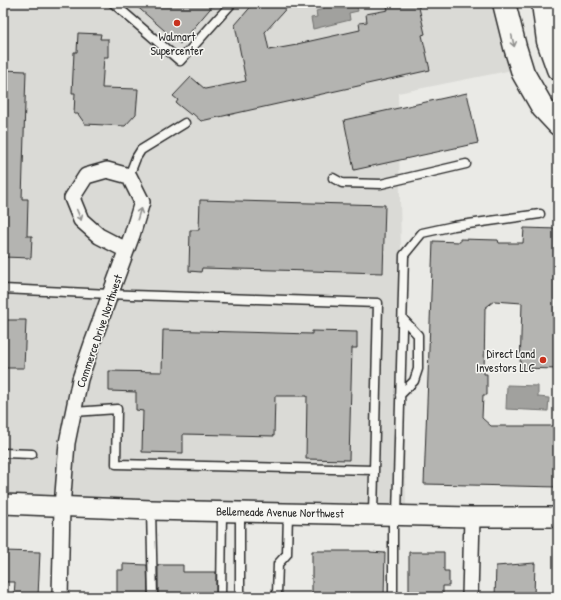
<svg xmlns="http://www.w3.org/2000/svg" width="561" height="600" viewBox="0 0 561 600" font-family="'Patrick Hand',sans-serif">
	<style>
		.built { fill: #dadad6 }
		.water { fill: #a1a19e; stroke: #727270 }
		.building { fill: #b4b4b1; stroke: #2b2b2b }
		.lines { fill: none; stroke-linecap: round; stroke-linejoin: round }
		.service-casing { stroke: #2b2b2b; stroke-width: 11 }
		.minor-casing { stroke: #2b2b2b; stroke-width: 18 }
		.tertiary-casing { stroke: #2b2b2b; stroke-width: 22 }
		.motorway-casing { stroke: #2b2b2b; stroke-width: 25 }
		.service { stroke: #f6f6f2; stroke-width: 8 }
		.minor { stroke: #f6f6f2; stroke-width: 15 }
		.tertiary { stroke: #f6f6f2; stroke-width: 19 }
		.motorway { stroke: #f6f6f2; stroke-width: 22 }
		.oneway { stroke: #90908e }
		.poi-dot { fill: #c8321e; stroke: #f6f6f2; stroke-width: 1.5 }
		.labels { text-anchor: middle; dominant-baseline: central; stroke-width: 3; stroke-linejoin: round; paint-order: stroke }
		.poi-label { font-size: 12px; fill: #2b2b2b; stroke: #f6f6f2 }
		.street-label { font-size: 12px; fill: #2b2b2b; stroke: #f6f6f2 }
	</style>
	<rect width="100%" height="100%" fill="#eaeae6"/>
	<filter id="ink" filterUnits="userSpaceOnUse"><feTurbulence type="fractalNoise" baseFrequency=".025" numOctaves="2"/><feDisplacementMap in="SourceGraphic" scale="8" xChannelSelector="R" yChannelSelector="G"/><feConvolveMatrix kernelMatrix="1 2 1 2 8 2 1 2 1" color-interpolation-filters="sRGB"/></filter>
	<g filter="url(#ink)">
		<path class="built" d="M3,3H509L527,67L398,93L406,507L3,496Z"/>
		<path class="water" d="M328,3H364L365,5L357,7L358,11L349,13L350,20L313,29L311,18L317,17L316,11L324,9L323,4Z
			M507,385L538,386V397L549,398L548,411L506,409Z"/>
		<path class="building" d="M133,3H215L180,44Z
			M254,3H291L265,32L269,50L297,45V44L360,30L359,23L367,22L366,14L388,10L386,3H418L425,34L422,35L430,70L201,121L192,113L191,115L176,103L178,100L173,96L191,77L205,89L246,81L235,25Z
			M78,33L101,34L100,39H108V57H104L102,88L138,89L136,114L125,126L85,124L78,114H74L75,93H72L74,52H77Z
			M3,70L26,71L22,199H28L27,236H32L31,258L3,257Z
			M467,93L478,143L354,170L344,120Z
			M200,200L385,205L383,273L202,268L201,272L189,271L190,230H199Z
			M524,228L558,229V369L520,368L522,303L494,301L485,308L484,374H487V395H483L482,418L491,426H558V487L424,484L433,241L460,242V239L498,240L499,243H523Z
			M3,320H26L24,368H3Z
			M163,330L312,334V331L357,332V348H352L349,460L306,459L307,396H275L274,436L183,434V453L142,452L143,411L136,410V392L109,391V371L162,372Z
			M3,551L40,552L38,597L14,596L15,582H3Z
			M312,551H370V552L385,553L384,597H312Z
			M409,552H444V571H449V586H443V597H409Z
			M535,563L534,597H495L496,566Z
			M123,564L147,565L148,597H117V570H123Z
			M158,565H183V572H216V597H158Z"/>
		<g class="lines">
			<g class="service-casing">
				<path id="service" d="M113,3L180,61L232,3
					M129,176L136,158L141,150L185,123
					M333,178L342,183L381,184L466,164
					M3,289L131,295L378,303L373,514
					M400,395L414,381L418,369V335L403,319
					M74,412L117,409L116,464L374,470
					M3,453L32,454
					M151,510L153,597
					M240,512V592
					M397,515L404,255L422,233L454,226L540,214
					M277,594L278,564L287,554L288,513
					M221,597L222,511
					M393,597V515"/>
			</g>
			<g class="minor-casing">
				<path id="minor" d="M60,597L62,507L67,443L80,379L93,341L132,235L142,202L129,176L107,170L86,176L72,198L81,220L99,236L126,250
					M470,597L472,517"/>
			</g>
			<g class="tertiary-casing">
				<path id="tertiary" d="M3,504L151,510L472,517H558"/>
			</g>
			<g class="motorway-casing">
				<path id="motorway" d="M504,3L515,47L523,73L543,108L558,124
					M543,3L548,41L558,69"/>
			</g>
			<use href="#service" class="service"/>
			<use href="#minor" class="minor"/>
			<use href="#tertiary" class="tertiary"/>
			<use href="#motorway" class="motorway"/>
		</g>
		<defs><path id="oneway-shaft" d="M-6 0H5M1.5-3L5.5 0L1.5 3" fill="none" stroke-width="1.6" stroke-linecap="round" stroke-linejoin="round"/></defs>
		<g class="oneway">
			<use href="#oneway-shaft" transform="translate(513 41) rotate(77)"/>
			<use href="#oneway-shaft" transform="translate(139 214) rotate(-73)"/>
			<use href="#oneway-shaft" transform="translate(79 215) rotate(67)"/>
		</g>
	</g>
	<g class="poi-dot">
		<circle cx="177" cy="23" r="4"/>
		<circle cx="543" cy="360" r="4"/>
	</g>
	<g class="labels">
		<g class="poi-label">
			<text x="177" y="36">Walmart<tspan x="177" dy="14">Supercenter</tspan></text>
			<text x="535" y="353" text-anchor="end">Direct Land<tspan x="535" dy="14">Investors LLC</tspan></text>
		</g>
		<g class="street-label">
			<text transform="translate(99 331) rotate(-71)">Commerce Drive Northwest</text>
			<text transform="translate(280 512) rotate(1)">Bellemeade Avenue Northwest</text>
		</g>
	</g>
	<rect width="561" height="600" fill="none" stroke="#f6f6f2" stroke-width="16"/>
	<rect x="8" y="8" width="545" height="584" fill="none" stroke="#2b2b2b" stroke-width="1.5" filter="url(#ink)"/>
</svg>
